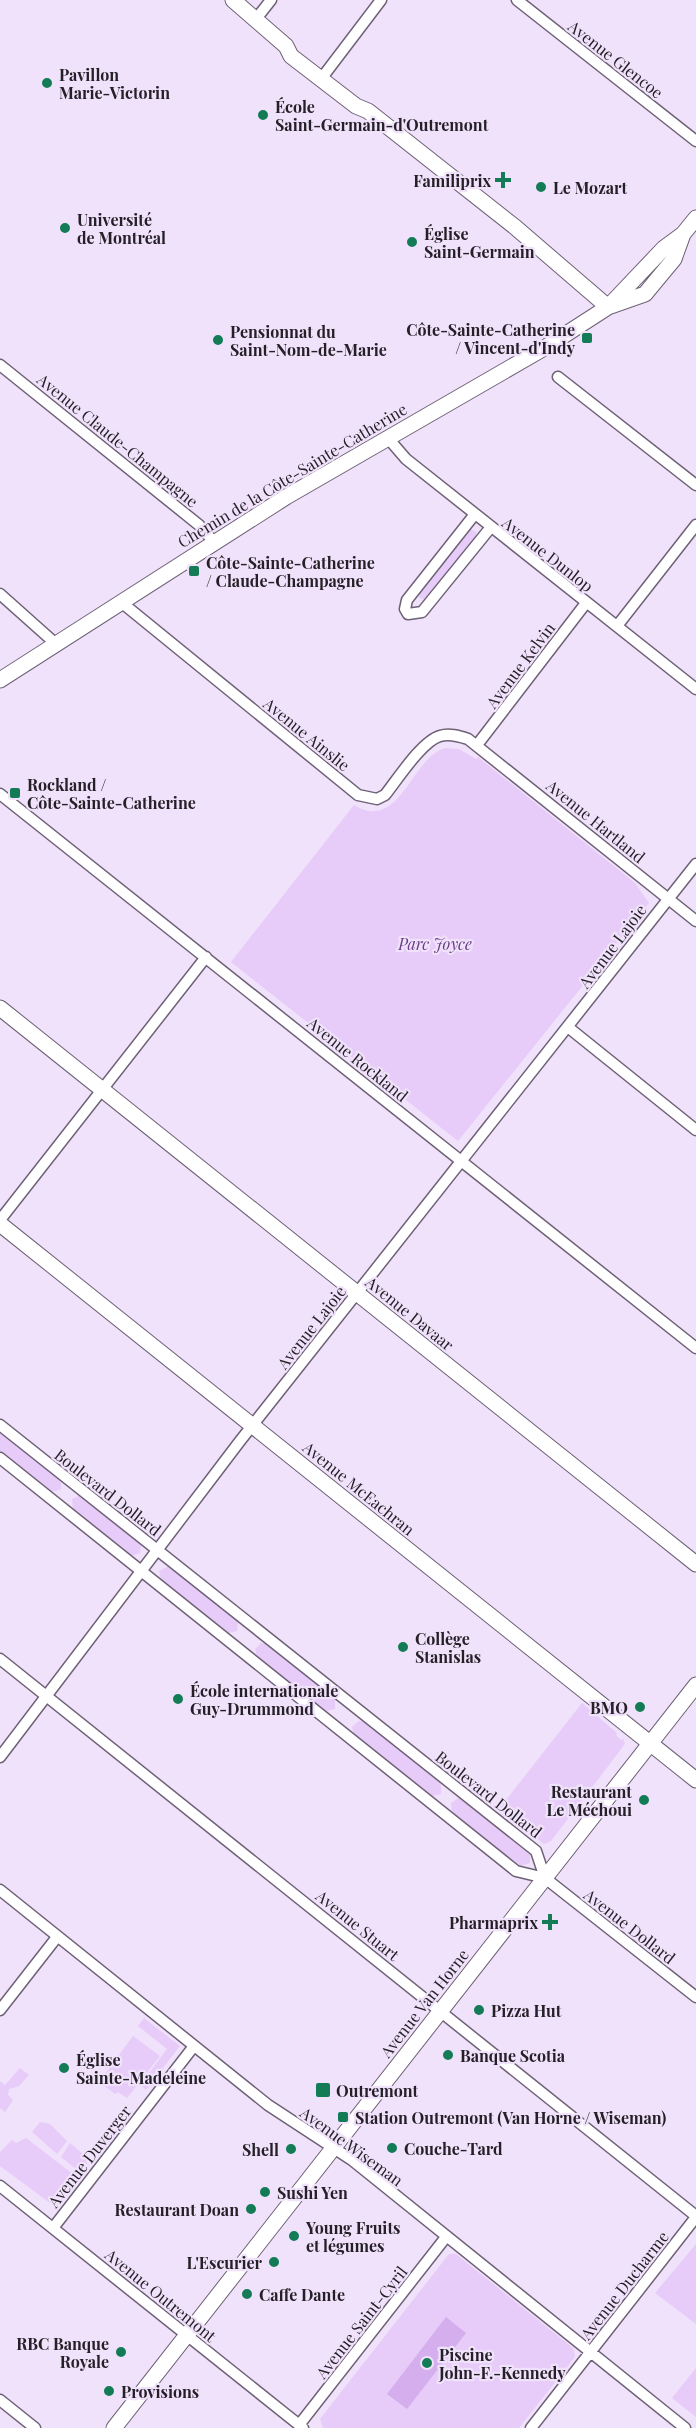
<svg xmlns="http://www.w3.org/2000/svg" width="696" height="2428" viewBox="0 0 696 2428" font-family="'Playfair Display',serif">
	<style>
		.green { fill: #e7cbf8 }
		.water { fill: #d5afed }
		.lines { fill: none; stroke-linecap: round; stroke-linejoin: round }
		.street-casing { stroke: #6e6176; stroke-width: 13 }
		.secondary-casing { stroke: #6e6176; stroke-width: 17 }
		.street { stroke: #fff; stroke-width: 10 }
		.secondary { stroke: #fff; stroke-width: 15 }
		.poi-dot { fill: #137c56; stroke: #f0e2fa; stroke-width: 2 }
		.labels { text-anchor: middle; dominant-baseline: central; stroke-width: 4.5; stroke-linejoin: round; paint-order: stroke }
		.street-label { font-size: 16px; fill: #252028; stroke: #f0e2fa }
		.poi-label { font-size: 16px; font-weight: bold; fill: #252028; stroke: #f0e2fa; text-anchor: start }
		.park-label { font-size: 16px; font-style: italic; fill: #6b3c85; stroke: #f0e2fa }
	</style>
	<rect width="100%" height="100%" fill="#f0e2fa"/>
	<path class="green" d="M471,529L476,532L477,537L427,600L419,598V593Z
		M445,748L459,749L476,759L478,757L635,883L649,903L458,1141L231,962L354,805C400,833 411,758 445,748Z
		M0,1431L61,1479V1489L51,1492L0,1451Z
		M81,1495L141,1544L140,1553L131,1556L73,1510L72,1499Z
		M169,1566L238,1620L237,1631L228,1633L161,1580L159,1571Z
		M261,1643H267L335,1698V1709L326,1711L257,1657L255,1649Z
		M582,1703L617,1733L616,1735L621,1740L623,1738L625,1744L551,1841L544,1844L499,1809Z
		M359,1721H365L441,1783V1794L432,1796L354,1735L352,1727Z
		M458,1798L463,1799L530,1853V1863L520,1866L452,1813L451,1803Z
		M144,2018L180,2046L146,2090L140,2085L167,2049L138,2026Z
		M133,2036L160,2056L127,2098L118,2092L115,2094L99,2082Z
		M20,2068L29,2075L19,2086L9,2089L8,2095L13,2100L5,2112L0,2108V2081L5,2085Z
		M40,2122L50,2124L67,2141L57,2154L32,2132Z
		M26,2138L78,2178L54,2206L0,2166V2152L12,2140L16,2143Z
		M70,2143L83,2154L88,2165L81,2173L61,2157Z
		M696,2244V2324L655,2293Z
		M449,2254H456L573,2348L575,2356L571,2362L519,2428H323L320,2419Z
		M696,2368V2417L672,2398Z"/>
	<path class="water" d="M446,2317L466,2333L407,2409L387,2394Z"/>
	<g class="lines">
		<g class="street-casing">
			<path id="street" d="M517,0L696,141
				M256,19L271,0
				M321,79L381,0
				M0,365L199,525L214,542
				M558,377L696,485
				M387,437L406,459L696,689
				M475,514L407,600L405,609L408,614L422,612L491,527
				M0,594L56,644
				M121,602L358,795L377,799L385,795C397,780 422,741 440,736C449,733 459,736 468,739L696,921
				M617,626L696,525
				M477,745L586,603
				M0,794L696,1348
				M569,1028L696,1130
				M0,1220L206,957
				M0,1425L536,1851L545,1878
				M0,1458L516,1871L545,1878L696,1997
				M0,1659L696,2216
				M0,1757L240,1441L696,864
				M0,1890L268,2105L352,2160L685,2428
				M0,2010L57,1937
				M0,2186L303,2428
				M53,2228L194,2046
				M0,2400L35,2428
				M299,2425L446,2237
				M531,2428L696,2217"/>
		</g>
		<g class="secondary-casing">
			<path id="secondary" d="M233,0L286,46L291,56L356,106L368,111L515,227L608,307
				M608,307L664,248L683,234L696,218
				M0,680L286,497L546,347L608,307L645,294L674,259L683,234
				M0,1008L696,1564
				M0,1224L696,1780
				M114,2428L696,1685"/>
		</g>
		<use href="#street" class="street"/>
		<use href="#secondary" class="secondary"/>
	</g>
	<g class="poi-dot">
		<circle cx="47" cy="83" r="6"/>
		<circle cx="263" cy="115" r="6"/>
		<path d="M500 171h6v6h6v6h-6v6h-6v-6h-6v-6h6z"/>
		<circle cx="541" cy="187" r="6"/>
		<circle cx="65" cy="228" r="6"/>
		<circle cx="412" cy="242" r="6"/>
		<rect x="581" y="332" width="12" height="12" rx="3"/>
		<circle cx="218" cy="340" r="6"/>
		<rect x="188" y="565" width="12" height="12" rx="3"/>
		<rect x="9" y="787" width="12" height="12" rx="3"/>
		<circle cx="403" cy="1647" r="6"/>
		<circle cx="178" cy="1699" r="6"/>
		<circle cx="640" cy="1707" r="6"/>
		<circle cx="644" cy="1800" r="6"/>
		<path d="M547 1913h6v6h6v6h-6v6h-6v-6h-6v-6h6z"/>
		<circle cx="479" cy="2010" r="6"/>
		<circle cx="448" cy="2055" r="6"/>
		<circle cx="64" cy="2068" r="6"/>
		<rect x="315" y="2082" width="16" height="16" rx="3"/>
		<rect x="337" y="2111" width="12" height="12" rx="3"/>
		<circle cx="392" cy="2148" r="6"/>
		<circle cx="291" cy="2149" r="6"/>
		<circle cx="265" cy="2192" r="6"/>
		<circle cx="251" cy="2209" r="6"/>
		<circle cx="294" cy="2236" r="6"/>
		<circle cx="274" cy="2262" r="6"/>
		<circle cx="247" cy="2294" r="6"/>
		<circle cx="121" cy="2352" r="6"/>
		<circle cx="427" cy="2363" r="6"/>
		<circle cx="109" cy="2391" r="6"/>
	</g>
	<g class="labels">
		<g class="street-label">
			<text transform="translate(616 59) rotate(38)">Avenue Glencoe</text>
			<text transform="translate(118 440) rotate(39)">Avenue Claude-Champagne</text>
			<text transform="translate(292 475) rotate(-31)">Chemin de la Côte-Sainte-Catherine</text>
			<text transform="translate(548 554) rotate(38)">Avenue Dunlop</text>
			<text transform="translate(520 665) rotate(-53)">Avenue Kelvin</text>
			<text transform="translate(307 734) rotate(39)">Avenue Ainslie</text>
			<text transform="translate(596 821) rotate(39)">Avenue Hartland</text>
			<text transform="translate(612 946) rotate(-53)">Avenue Lajoie</text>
			<text transform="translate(358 1059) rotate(39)">Avenue Rockland</text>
			<text transform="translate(410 1313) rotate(39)">Avenue Davaar</text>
			<text transform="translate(311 1327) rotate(-52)">Avenue Lajoie</text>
			<text transform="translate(359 1488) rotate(39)">Avenue McEachran</text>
			<text transform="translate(108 1492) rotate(38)">Boulevard Dollard</text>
			<text transform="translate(489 1794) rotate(38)">Boulevard Dollard</text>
			<text transform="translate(358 1925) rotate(39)">Avenue Stuart</text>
			<text transform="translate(630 1926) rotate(38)">Avenue Dollard</text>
			<text transform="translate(424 2003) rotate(-52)">Avenue Van Horne</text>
			<text transform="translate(352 2146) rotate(36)">Avenue Wiseman</text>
			<text transform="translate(89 2156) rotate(-52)">Avenue Duverger</text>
			<text transform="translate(624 2285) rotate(-52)">Avenue Ducharme</text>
			<text transform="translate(161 2295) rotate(39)">Avenue Outremont</text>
			<text transform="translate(361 2322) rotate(-52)">Avenue Saint-Cyril</text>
		</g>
		<g class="poi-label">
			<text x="59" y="74">Pavillon<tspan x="59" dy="18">Marie-Victorin</tspan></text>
			<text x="275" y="106">École<tspan x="275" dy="18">Saint-Germain-d'Outremont</tspan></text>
			<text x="491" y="180" text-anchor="end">Familiprix</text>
			<text x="553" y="187">Le Mozart</text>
			<text x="77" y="219">Université<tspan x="77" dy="18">de Montréal</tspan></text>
			<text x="424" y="233">Église<tspan x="424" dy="18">Saint-Germain</tspan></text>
			<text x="575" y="329" text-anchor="end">Côte-Sainte-Catherine<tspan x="575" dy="18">/ Vincent-d'Indy</tspan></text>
			<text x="230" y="331">Pensionnat du<tspan x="230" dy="18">Saint-Nom-de-Marie</tspan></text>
			<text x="206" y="562">Côte-Sainte-Catherine<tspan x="206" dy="18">/ Claude-Champagne</tspan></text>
			<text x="27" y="784">Rockland /<tspan x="27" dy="18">Côte-Sainte-Catherine</tspan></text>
			<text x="415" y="1638">Collège<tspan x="415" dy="18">Stanislas</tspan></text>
			<text x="190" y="1690">École internationale<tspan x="190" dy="18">Guy-Drummond</tspan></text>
			<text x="628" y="1707" text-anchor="end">BMO</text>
			<text x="632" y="1791" text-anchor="end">Restaurant<tspan x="632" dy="18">Le Méchoui</tspan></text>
			<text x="538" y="1922" text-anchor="end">Pharmaprix</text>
			<text x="491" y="2010">Pizza Hut</text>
			<text x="460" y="2055">Banque Scotia</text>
			<text x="76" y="2059">Église<tspan x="76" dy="18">Sainte-Madeleine</tspan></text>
			<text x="336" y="2090">Outremont</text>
			<text x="355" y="2117">Station Outremont (Van Horne / Wiseman)</text>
			<text x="404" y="2148">Couche-Tard</text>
			<text x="279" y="2149" text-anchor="end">Shell</text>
			<text x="277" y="2192">Sushi Yen</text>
			<text x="239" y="2209" text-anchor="end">Restaurant Doan</text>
			<text x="306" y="2227">Young Fruits<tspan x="306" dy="18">et légumes</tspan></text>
			<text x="262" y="2262" text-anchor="end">L'Escurier</text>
			<text x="259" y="2294">Caffe Dante</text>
			<text x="109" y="2343" text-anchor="end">RBC Banque<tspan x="109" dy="18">Royale</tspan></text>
			<text x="439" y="2354">Piscine<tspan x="439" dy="18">John-F.-Kennedy</tspan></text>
			<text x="121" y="2391">Provisions</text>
		</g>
		<g class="park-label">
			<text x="435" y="943">Parc Joyce</text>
		</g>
	</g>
</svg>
